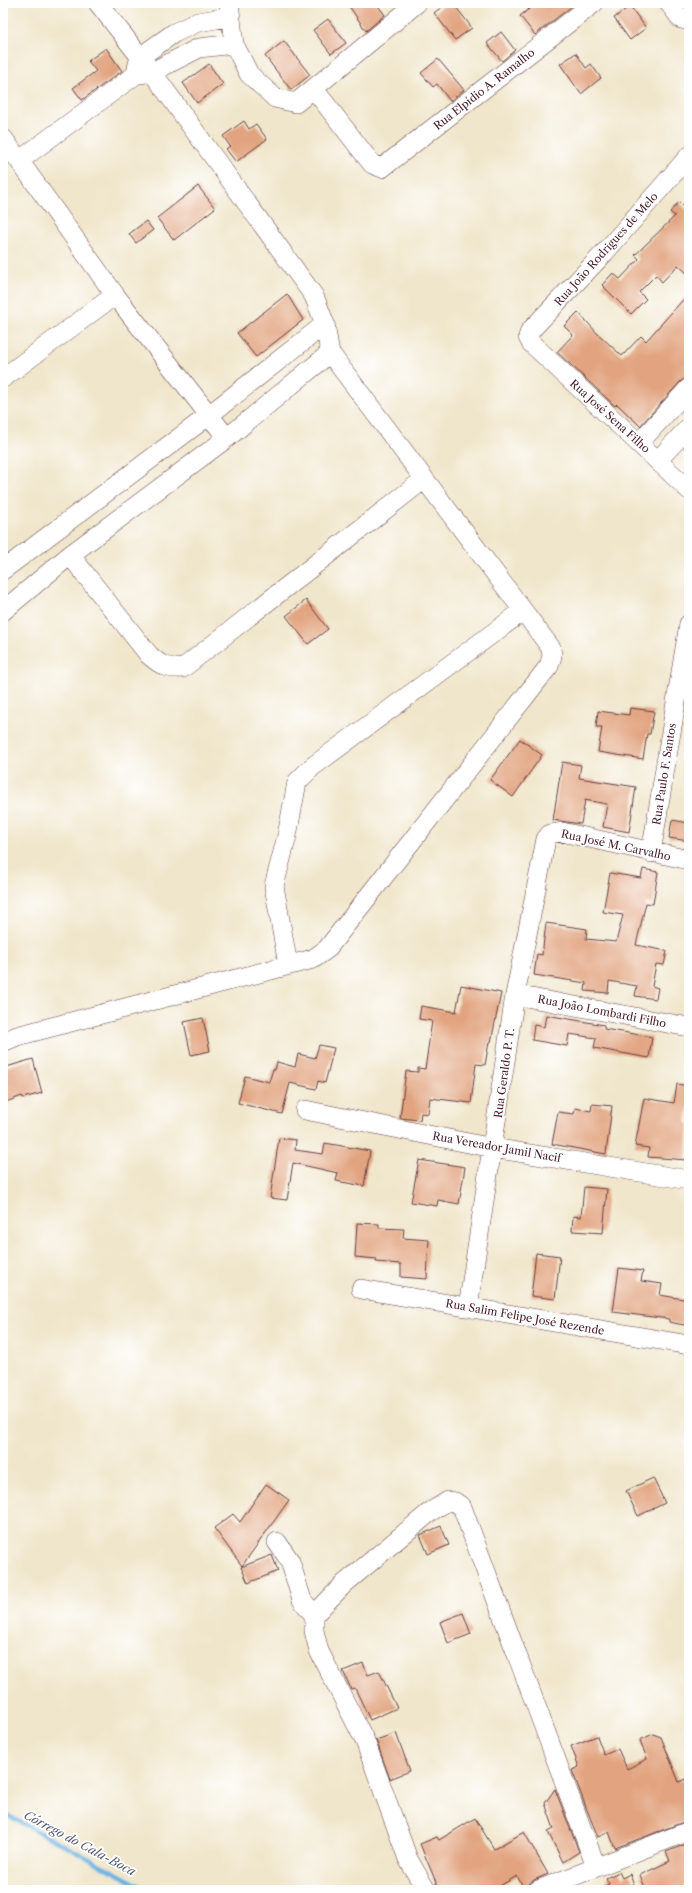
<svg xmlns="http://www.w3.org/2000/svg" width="692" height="1893" viewBox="0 0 692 1893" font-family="'Libre Caslon Text',serif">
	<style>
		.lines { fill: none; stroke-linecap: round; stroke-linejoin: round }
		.stream { stroke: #6bb3e2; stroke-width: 4.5 }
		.building { fill: #e2a480 }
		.minor-casing { stroke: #633d43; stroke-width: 20 }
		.minor { stroke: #fff; stroke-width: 19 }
		.labels { text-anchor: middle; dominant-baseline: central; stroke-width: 3.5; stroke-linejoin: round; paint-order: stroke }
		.street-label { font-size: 11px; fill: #4a1f2b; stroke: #fff }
		.water-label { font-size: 12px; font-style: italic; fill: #575a74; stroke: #fff }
	</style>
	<rect width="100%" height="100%" fill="#fff"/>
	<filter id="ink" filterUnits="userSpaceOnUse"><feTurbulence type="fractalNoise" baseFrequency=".025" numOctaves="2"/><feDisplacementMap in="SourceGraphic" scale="8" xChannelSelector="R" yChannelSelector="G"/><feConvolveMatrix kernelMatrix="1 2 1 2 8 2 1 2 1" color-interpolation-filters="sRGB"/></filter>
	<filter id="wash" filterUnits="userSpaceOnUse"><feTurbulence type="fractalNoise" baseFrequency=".012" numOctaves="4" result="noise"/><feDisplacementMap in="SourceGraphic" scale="16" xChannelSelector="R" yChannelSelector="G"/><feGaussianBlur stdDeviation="0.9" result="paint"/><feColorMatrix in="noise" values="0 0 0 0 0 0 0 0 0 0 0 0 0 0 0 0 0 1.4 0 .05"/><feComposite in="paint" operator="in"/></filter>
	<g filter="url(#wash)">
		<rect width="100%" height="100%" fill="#f0e6cb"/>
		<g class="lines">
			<path class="stream" d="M3,1813L148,1890"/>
		</g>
		<g id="blocks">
			<path class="building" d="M347,3H376L385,15L366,31Z
				M447,3H453L472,28L455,40L434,13Z
				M537,3H570L572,6L535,35L520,16Z
				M630,6L646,28L630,40L614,18Z
				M328,19L346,43L331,54L313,30Z
				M501,32L515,50L502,61L487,43Z
				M284,41L310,75L291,90L265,56Z
				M106,48L122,71L82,100L73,88L96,71L88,61Z
				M576,53L586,68L591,64L601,78L581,94L560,64Z
				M438,59L464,90L450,101L437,84L433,87L421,73Z
				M209,64L223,84L197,103L183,83Z
				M244,121L249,129L256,124L267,139L236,162L226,149L230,146L223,136Z
				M198,186L215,208L174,240L157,218Z
				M679,202L689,212V275L678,265L662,282L656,275L639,292L646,299L631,314L602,285L613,273L620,279L639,259L635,255L675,216L670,212Z
				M146,221L153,230L136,243L129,234Z
				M689,293V376L681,381L640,426L617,404L615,406L557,352L573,335L564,326L578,312L597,333L622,356L641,336L646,341Z
				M287,294L303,320L256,357L237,333Z
				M306,600L328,629L308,644L286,616Z
				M630,708L654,711L650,734H647L643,759L598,752L602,727H596L598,711L629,715Z
				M520,739L542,755L513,797L490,780Z
				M562,762L581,765L579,778L636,787L629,832L603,827L607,804L585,800L581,824L553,820Z
				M672,820L689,823V841L669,838Z
				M643,869L658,872L653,904L646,903L636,945L667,951L664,965L656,964L652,986L658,988L656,999L635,996L637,986L609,981L608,993L585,991L586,983L534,975L537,954L542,955L546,923L587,929L586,939L616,942L623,915L603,912L610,873L641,878Z
				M461,985L501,993L491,1042H489L485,1065L476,1064L471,1103L430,1098L428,1114L421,1113L420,1120L400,1118L406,1071L418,1072V1068L425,1069L432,1021L419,1019L421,1006L456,1012Z
				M546,1015L604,1025V1029L652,1037L649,1058L594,1048L596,1038L569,1034L567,1046L532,1040L534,1025L544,1027Z
				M203,1018L210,1051L191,1055L184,1022Z
				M319,1045L334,1048L325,1083L318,1081L316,1089L290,1083L282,1114L238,1103L245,1076L269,1082L273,1069L275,1070L277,1062L295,1067L298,1054L315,1058Z
				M33,1059L42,1093L23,1098L22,1096L3,1103V1068Z
				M677,1084L689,1086V1104L686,1123L689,1124L687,1160L648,1157L649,1148L635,1146L644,1098L674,1103Z
				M592,1104L612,1106L606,1154L552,1144L558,1112L574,1114L575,1108L591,1111Z
				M279,1138L296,1140L295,1150L323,1154L325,1143L370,1151L364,1186L336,1181L338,1173L293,1163L287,1200L270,1198Z
				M419,1160L465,1167L459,1204L438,1200L437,1206L411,1202Z
				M584,1187L607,1189L603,1233L572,1231L573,1216L581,1217Z
				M357,1223L379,1224V1228L404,1229L403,1238L429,1240L427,1279L401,1277V1264L376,1262L377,1259L355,1257Z
				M536,1253L560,1256L555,1299L531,1296Z
				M619,1268L643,1271L641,1281L662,1284L660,1295L689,1300V1326L669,1322V1319L613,1312Z
				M653,1478L665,1503L638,1516L626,1491Z
				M266,1484L289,1500L242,1566L214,1528L233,1514L240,1522Z
				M441,1526L449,1545L428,1554L420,1535Z
				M272,1555L278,1571L248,1583L241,1567Z
				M463,1613L471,1634L448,1643L440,1622Z
				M363,1663L368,1675L379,1671L397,1708L370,1720L355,1688L351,1689L343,1671Z
				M396,1733L410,1771L390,1779L376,1740Z
				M653,1734L661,1737L679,1782L689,1778V1820L615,1848L609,1832L598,1837L587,1810L572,1770L579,1767L571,1746L597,1736L604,1755L618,1749L627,1769L647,1759L640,1740Z
				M555,1789L579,1852L563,1862L548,1832L554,1829L545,1803Z
				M475,1818L494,1849L524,1832L548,1874L534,1880L524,1888L517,1876L493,1890H437L436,1882L420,1844L437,1837L439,1840Z
				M689,1843V1890H646L640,1875L670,1861L666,1852Z
				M619,1872L622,1878L630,1874L635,1887L629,1890H596L609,1884L606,1878Z"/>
		</g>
	</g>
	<g filter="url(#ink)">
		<use href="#blocks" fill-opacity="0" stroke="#633d43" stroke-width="1"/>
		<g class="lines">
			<g class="minor-casing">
				<path id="minor" d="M229,3L234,44L249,74L275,98L296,103L417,3
					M669,3L681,19L689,20
					M137,68L140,57L174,33L198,22L229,17
					M314,89L372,164L382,168L594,3
					M3,138L115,295L227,438
					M689,156L605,252L530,331L528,337L531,343L689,490
					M20,160L135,75L152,72L199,48L234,44
					M3,378L115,295
					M639,443L689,388
					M658,460L689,427
					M70,555L149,655C160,665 167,669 183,668L423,480
					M3,570L208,416L325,324
					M3,611L70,555L227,438L330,353
					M651,853L689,624
					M288,965L274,886L287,836L297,782L312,767L523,611
					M515,995L689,1027
					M3,1042L17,1036L313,959L327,949L549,666L552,656L551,648L330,353L325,324L314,296L152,72L98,3
					M305,1110L493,1148L689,1180
					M361,1289L689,1345
					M468,1307L515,995L546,839L550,834L562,832L689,860
					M277,1542L290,1561L302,1600L314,1615V1631L319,1651L365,1741L408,1859L426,1890
					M314,1615L344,1584L430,1512L448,1501L455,1502L462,1507L596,1867
					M538,1890L689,1831"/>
			</g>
			<use href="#minor" class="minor"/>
		</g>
	</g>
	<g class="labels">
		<g class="street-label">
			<text transform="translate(484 89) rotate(-38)">Rua Elpídio A. Ramalho</text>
			<text transform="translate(606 249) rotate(-48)">Rua João Rodrigues de Melo</text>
			<text transform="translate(610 416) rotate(42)">Rua José Sena Filho</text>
			<text transform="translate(664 774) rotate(-81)">Rua Paulo F. Santos</text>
			<text transform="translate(616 845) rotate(12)">Rua José M. Carvalho</text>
			<text transform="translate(602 1011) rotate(11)">Rua João Lombardi Filho</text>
			<text transform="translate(504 1073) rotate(-82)">Rua Geraldo P. T.</text>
			<text transform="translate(497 1147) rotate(10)">Rua Vereador Jamil Nacif</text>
			<text transform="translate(525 1317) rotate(10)">Rua Salim Felipe José Rezende</text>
		</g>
		<g class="water-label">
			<text transform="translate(80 1843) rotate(28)">Córrego do Cala-Boca</text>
		</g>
	</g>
	<rect width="692" height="1893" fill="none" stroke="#fff" stroke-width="16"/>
</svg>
